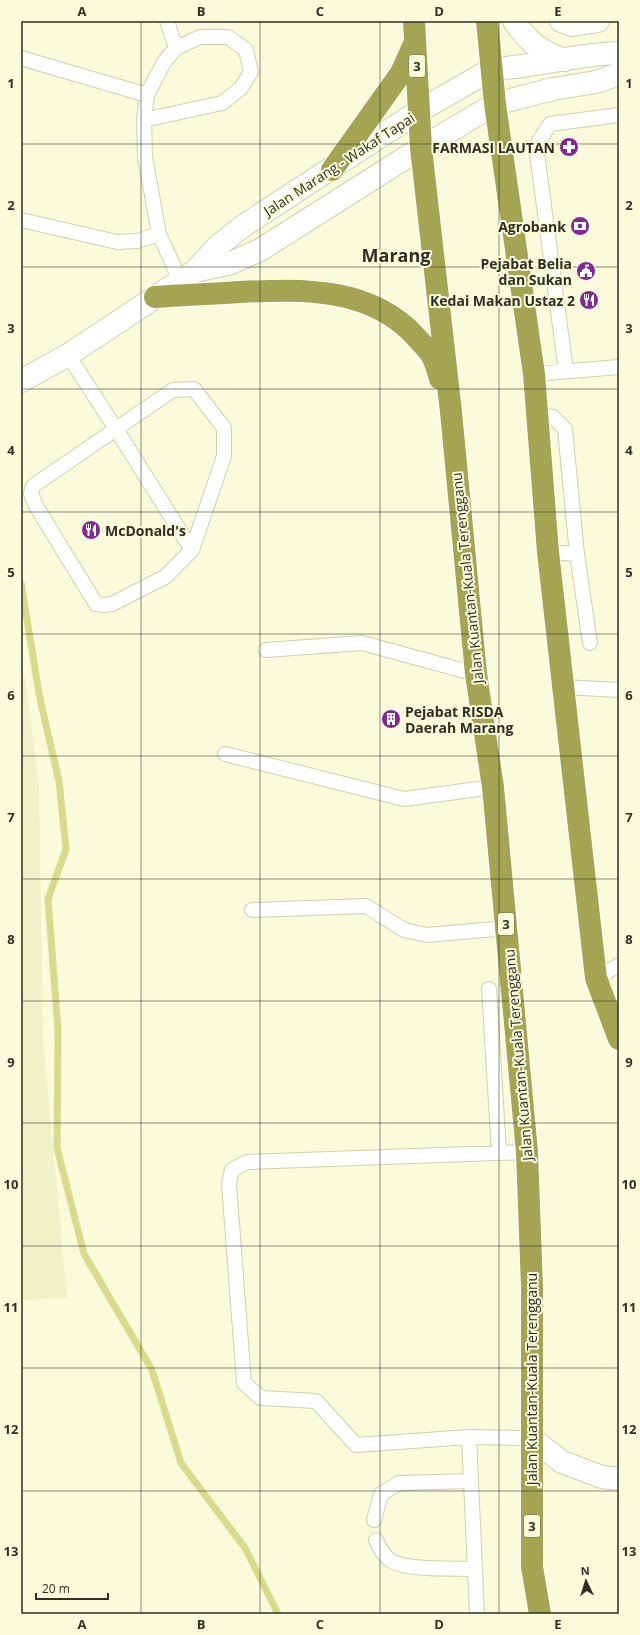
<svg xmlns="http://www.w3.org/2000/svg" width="640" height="1635" viewBox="0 0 640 1635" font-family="'Open Sans',sans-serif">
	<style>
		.built { fill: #f0f1c9 }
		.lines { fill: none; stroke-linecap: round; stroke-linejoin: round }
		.stream { stroke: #d9da8c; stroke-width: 7 }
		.service-casing { stroke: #ced0b0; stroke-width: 16 }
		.minor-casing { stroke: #ced0b0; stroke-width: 24 }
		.tertiary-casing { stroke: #ced0b0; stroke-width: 24 }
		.secondary-casing { stroke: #ced0b0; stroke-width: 24 }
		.trunk-casing { stroke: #fff; stroke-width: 24 }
		.service { stroke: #fff; stroke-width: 14 }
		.minor { stroke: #fff; stroke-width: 22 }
		.tertiary { stroke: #fff; stroke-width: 22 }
		.secondary { stroke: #fff; stroke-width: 22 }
		.trunk { stroke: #a4a452; stroke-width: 22 }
		.grid { fill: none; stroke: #2e2e22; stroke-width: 1; stroke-opacity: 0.55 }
		.labels { text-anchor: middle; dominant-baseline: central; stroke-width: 4; stroke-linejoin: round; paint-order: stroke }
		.shield { fill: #fafbda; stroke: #6b6c59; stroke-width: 1 }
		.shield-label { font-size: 13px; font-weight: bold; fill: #2e2e22 }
		.poi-label { font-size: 14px; font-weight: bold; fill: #2e2e22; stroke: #fafbda; text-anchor: end }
		.street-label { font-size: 14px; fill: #2e2e22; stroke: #fafbda }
		.district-label { font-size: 18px; font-weight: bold; fill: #2e2e22; stroke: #fafbda }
		.neatline { fill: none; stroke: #2e2e22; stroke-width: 1.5 }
		.grid-label { font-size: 13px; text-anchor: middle; font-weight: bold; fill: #2e2e22 }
	</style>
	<rect width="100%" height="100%" fill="#fafbda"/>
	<path class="built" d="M21,665L25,678L39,785L43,1040L67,1298L21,1300Z"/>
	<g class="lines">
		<path class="stream" d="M21,583L40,699L59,781L66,849L48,899L58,1030L57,1148L84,1254L152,1370L181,1463L245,1548L278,1614"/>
		<g class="service-casing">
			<path id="service" d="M167,21L176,48
				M21,58L147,95
				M144,120L222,103L241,88L251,72L246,50L228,37H200L176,48L164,62L147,95L144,120L145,157L159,234L180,280
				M21,220L117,242L137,241L159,234
				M68,355L116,429L33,486L31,494L36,506L96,604L104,605L112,604L165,577L192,550L224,456V428L194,389L173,390L116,429L192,550
				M566,371L536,146L550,124L619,115
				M534,374L619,367
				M538,415L553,417L565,429L577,554L590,643
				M548,552L577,554
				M266,650L362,643L476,674
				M564,687L619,690
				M225,754L404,799L493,787
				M252,910L366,906L404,930L427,935L507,928
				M596,978L619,965
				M489,989L499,1153
				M527,1152L247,1162L232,1170L229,1184L244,1383L261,1398L316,1401L356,1445L469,1437L531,1438
				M469,1437L477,1614
				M374,1520L381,1494L399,1483L470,1481
				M376,1540C379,1547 383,1555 390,1560C404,1571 456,1568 475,1569"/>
		</g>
		<g class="minor-casing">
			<path id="minor" d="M561,21L572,25L598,21
				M531,1438L562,1462L602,1477L619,1479"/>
		</g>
		<g class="tertiary-casing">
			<path id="tertiary" d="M514,21C528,42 540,51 564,60
				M492,69C535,67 576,54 619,53
				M495,104L553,89L596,82L619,74"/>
		</g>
		<g class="secondary-casing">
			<path id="secondary" d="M195,271L231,263L260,250L421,148L495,104
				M21,381L68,355L195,271L218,246L243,226L419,111L492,69"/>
		</g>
		<g class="trunk-casing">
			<path id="trunk" d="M414,21L421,148L451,412L476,674L493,787L527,1152L532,1287V1567L540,1614
				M487,21L495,104L534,374L548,552L596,978L619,1039
				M332,170L401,73L413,46
				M155,297C184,295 212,294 240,292C303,289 371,287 416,337C422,344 429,350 433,358C436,365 438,372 440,379"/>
		</g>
		<use href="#service" class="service"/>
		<use href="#minor" class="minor"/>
		<use href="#tertiary" class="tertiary"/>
		<use href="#secondary" class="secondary"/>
		<use href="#trunk" class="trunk"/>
	</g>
	<path class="grid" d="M141,21V1614M260,21V1614M380,21V1614M499,21V1614M21,144H619M21,267H619M21,389H619M21,512H619M21,634H619M21,756H619M21,879H619M21,1001H619M21,1123H619M21,1246H619M21,1368H619M21,1491H619"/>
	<defs>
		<g id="pharmacy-disc" transform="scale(1)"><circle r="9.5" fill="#802896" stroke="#fafbda"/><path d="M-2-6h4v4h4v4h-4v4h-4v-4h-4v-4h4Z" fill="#fff"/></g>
		<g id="bank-disc" transform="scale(1)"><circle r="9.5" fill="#802896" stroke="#fafbda"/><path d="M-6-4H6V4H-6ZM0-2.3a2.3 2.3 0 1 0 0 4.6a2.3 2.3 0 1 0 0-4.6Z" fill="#fff"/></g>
		<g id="civic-disc" transform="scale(1)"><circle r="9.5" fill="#802896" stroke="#fafbda"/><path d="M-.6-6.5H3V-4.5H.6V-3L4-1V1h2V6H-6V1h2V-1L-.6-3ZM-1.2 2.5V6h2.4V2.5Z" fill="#fff"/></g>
		<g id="restaurant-disc" transform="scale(1)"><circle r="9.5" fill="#802896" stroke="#fafbda"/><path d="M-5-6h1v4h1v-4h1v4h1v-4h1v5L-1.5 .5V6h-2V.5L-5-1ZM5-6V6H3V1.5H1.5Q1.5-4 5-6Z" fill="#fff"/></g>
		<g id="building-disc" transform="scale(1)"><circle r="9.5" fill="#802896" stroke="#fafbda"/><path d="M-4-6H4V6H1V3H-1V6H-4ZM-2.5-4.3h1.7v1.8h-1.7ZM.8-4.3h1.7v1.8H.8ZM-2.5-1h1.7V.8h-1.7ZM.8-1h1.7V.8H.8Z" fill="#fff"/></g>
	</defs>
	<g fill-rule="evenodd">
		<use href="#pharmacy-disc" x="569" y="147"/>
		<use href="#bank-disc" x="580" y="226"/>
		<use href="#civic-disc" x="586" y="271"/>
		<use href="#restaurant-disc" x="589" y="300"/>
		<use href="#restaurant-disc" x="91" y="530"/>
		<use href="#building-disc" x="391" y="719"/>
	</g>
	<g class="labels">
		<g class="shield">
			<rect x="409" y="55" width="16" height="22" rx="3"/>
			<rect x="498" y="913" width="16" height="22" rx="3"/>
			<rect x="524" y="1515" width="16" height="22" rx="3"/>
		</g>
		<g class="shield-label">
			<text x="417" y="66">3</text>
			<text x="506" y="924">3</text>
			<text x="532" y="1526">3</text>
		</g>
		<g class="poi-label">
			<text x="555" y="147">FARMASI LAUTAN</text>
			<text x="566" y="226">Agrobank</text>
			<text x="572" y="263">Pejabat Belia<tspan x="572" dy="16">dan Sukan</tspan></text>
			<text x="575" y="300">Kedai Makan Ustaz 2</text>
			<text x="105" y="530" text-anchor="start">McDonald's</text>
			<text x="405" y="711" text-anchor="start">Pejabat RISDA<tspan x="405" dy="16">Daerah Marang</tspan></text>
		</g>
		<g class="street-label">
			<text transform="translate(339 164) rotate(-33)">Jalan Marang - Wakaf Tapai</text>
			<text transform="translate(467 578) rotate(-96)">Jalan Kuantan-Kuala Terengganu</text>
			<text transform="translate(518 1055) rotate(-95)">Jalan Kuantan-Kuala Terengganu</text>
			<text transform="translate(531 1379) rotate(-90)">Jalan Kuantan-Kuala Terengganu</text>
		</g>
		<g class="district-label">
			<text x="396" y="255">Marang</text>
		</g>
	</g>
	<rect width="640" height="1635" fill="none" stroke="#fafbda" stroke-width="44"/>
	<g transform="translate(586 1581) rotate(356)" stroke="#fafbda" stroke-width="3" paint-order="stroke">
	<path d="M0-3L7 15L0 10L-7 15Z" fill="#2e2e22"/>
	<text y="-6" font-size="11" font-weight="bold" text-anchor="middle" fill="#2e2e22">N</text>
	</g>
	<path d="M36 1593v6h72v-6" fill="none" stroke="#2e2e22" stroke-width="2"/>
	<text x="42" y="1593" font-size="12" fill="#2e2e22" stroke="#fafbda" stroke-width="3" paint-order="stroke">20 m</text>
	<rect x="22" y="22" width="596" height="1591" class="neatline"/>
	<g class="grid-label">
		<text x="82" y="16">A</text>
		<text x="201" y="16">B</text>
		<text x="320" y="16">C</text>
		<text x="439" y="16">D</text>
		<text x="558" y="16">E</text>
		<text x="11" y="88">1</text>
		<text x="629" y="88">1</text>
		<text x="11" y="210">2</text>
		<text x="629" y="210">2</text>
		<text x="11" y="333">3</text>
		<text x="629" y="333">3</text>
		<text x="11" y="455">4</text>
		<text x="629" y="455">4</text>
		<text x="11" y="577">5</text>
		<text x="629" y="577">5</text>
		<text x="11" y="700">6</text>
		<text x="629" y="700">6</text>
		<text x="11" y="822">7</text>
		<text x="629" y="822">7</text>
		<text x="11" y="944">8</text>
		<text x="629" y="944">8</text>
		<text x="11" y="1067">9</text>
		<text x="629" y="1067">9</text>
		<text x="11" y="1189">10</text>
		<text x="629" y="1189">10</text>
		<text x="11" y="1312">11</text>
		<text x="629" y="1312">11</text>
		<text x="11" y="1434">12</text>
		<text x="629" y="1434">12</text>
		<text x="11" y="1556">13</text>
		<text x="629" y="1556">13</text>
		<text x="82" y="1629">A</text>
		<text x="201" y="1629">B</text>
		<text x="320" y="1629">C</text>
		<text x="439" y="1629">D</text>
		<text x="558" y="1629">E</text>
	</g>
</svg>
